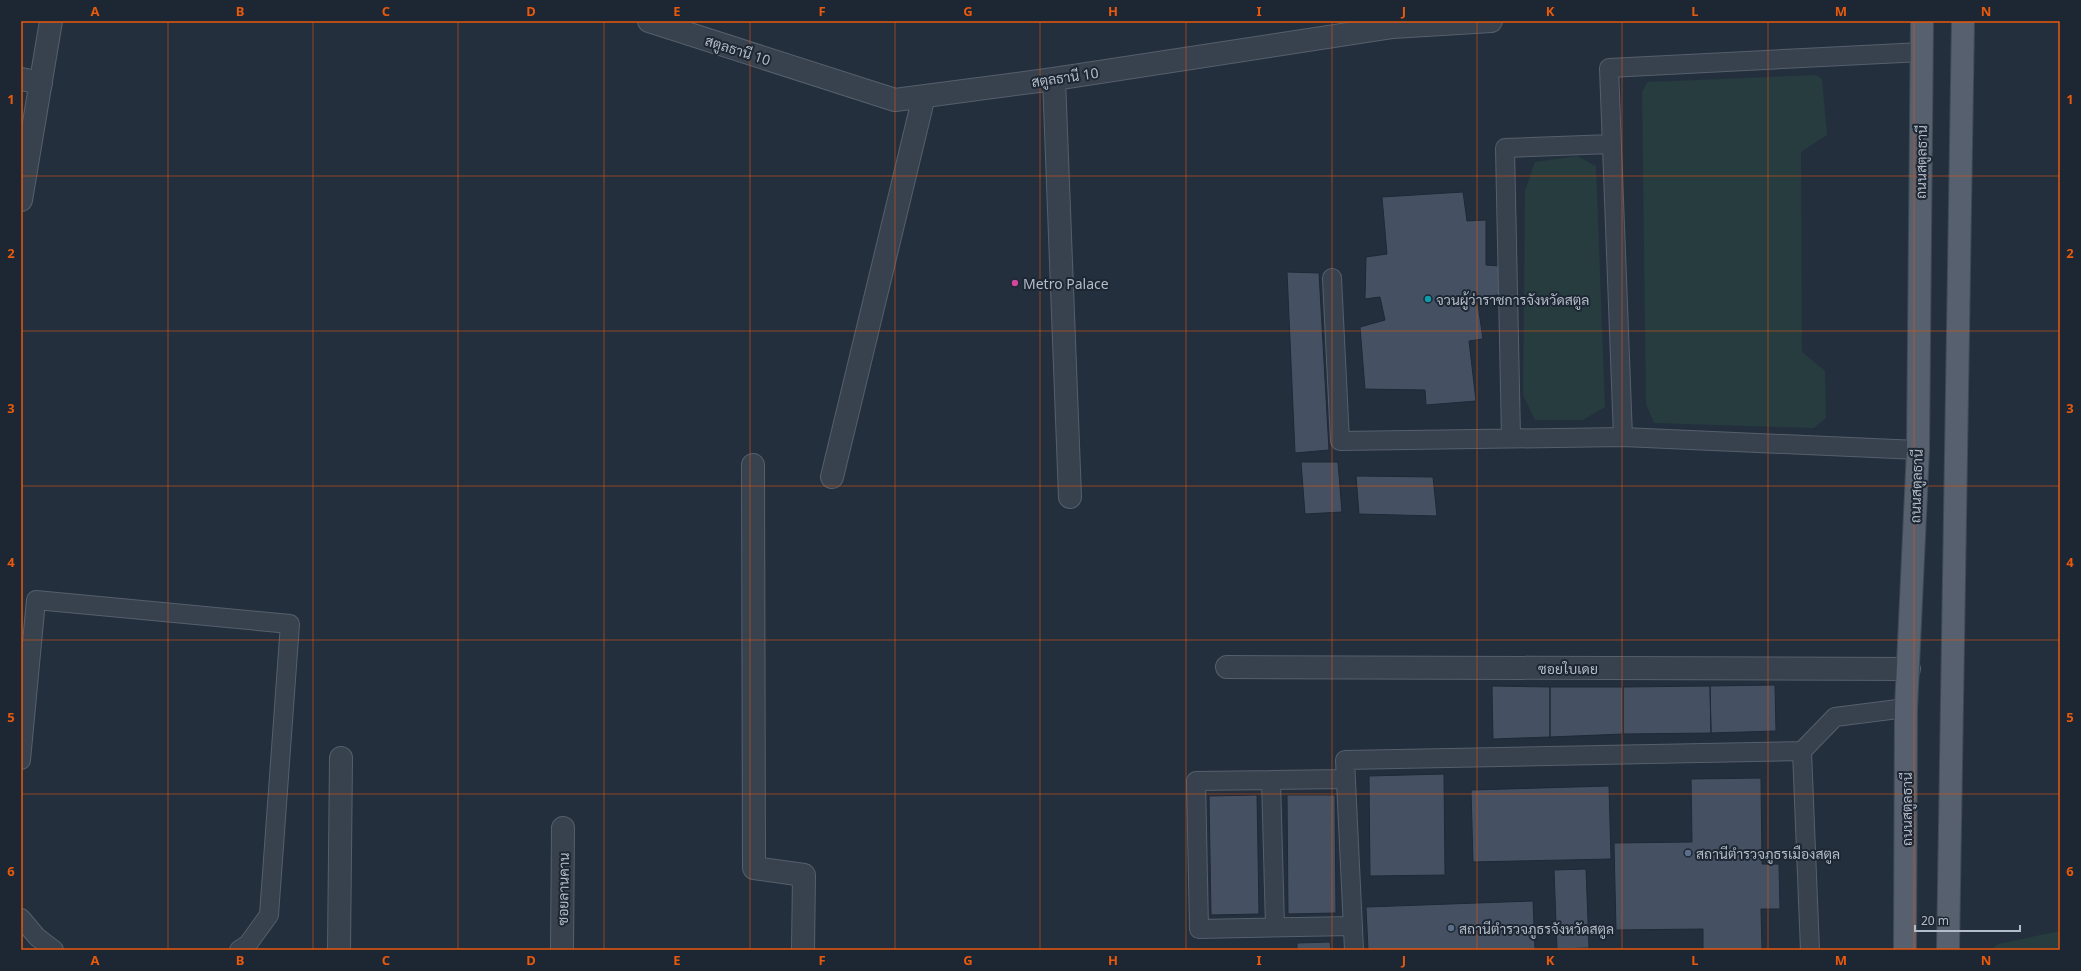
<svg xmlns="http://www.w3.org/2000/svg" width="2081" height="971" viewBox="0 0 2081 971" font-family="'Noto Sans',Sarabun,sans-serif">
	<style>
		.green { fill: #263c3f }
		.building { fill: #455162; stroke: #1f2835 }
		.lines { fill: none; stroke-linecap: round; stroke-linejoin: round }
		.service-casing { stroke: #565f6c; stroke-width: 20 }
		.minor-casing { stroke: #565f6c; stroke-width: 24 }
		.tertiary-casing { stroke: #565f6c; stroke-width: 24 }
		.primary-casing { stroke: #414a57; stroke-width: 24 }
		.service { stroke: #38414e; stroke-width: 18 }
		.minor { stroke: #38414e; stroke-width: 22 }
		.tertiary { stroke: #38414e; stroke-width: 22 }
		.primary { stroke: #56606e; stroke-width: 22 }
		.grid { fill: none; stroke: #e8590c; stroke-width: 1; stroke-opacity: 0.55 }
		.hotel-dot { fill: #d1479c; stroke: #1d2633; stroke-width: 1.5 }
		.culture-dot { fill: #0f9aa8; stroke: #1d2633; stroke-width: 1.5 }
		.service-dot { fill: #5c6f8a; stroke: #1d2633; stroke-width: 1.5 }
		.labels { text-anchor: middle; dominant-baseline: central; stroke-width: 4; stroke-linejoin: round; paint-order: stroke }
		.street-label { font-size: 14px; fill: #b4bcc9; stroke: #1d2633 }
		.poi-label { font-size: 14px; fill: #b4bcc9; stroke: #1d2633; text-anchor: start }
		.neatline { fill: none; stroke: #e8590c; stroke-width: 1.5 }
		.grid-label { font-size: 13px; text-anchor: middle; font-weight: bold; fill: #e8590c }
	</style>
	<rect width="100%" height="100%" fill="#242f3e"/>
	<path class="green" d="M1816,75L1822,79L1827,135L1801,152L1802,352L1825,371L1826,418L1814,428L1654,423L1646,404L1642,91L1648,82Z
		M1577,156L1596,166L1605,407L1583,420H1535L1523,395L1525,191L1535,162Z
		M2060,931V950H1991L1998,944Z"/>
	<path class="building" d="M1463,192L1467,221L1486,220V265L1500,266L1503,294L1477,298L1483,339L1469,341L1476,401L1426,405L1425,390L1365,389L1360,327L1385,320L1380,297L1365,299L1366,257L1387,254L1382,197Z
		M1287,272L1319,273L1329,450L1295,453Z
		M1301,462H1338L1342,512L1305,514Z
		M1356,476L1433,477L1437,516L1359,514Z
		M1775,685L1776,731L1711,733L1710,686Z
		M1492,686L1550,687V737L1493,739Z
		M1710,686L1711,733L1623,734V687Z
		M1550,687H1623V734L1550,737Z
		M1444,774L1445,875L1370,876L1369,776Z
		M1761,778L1762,864H1779L1780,909H1761L1762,950H1703V929L1616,930L1614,843L1692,842L1691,779Z
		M1609,786L1611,859L1473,862L1471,790Z
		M1257,795L1259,914L1211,915L1209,796Z
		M1287,795H1335L1336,913L1288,914Z
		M1586,869L1589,948L1557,949L1554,870Z
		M1533,901L1535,950H1368L1366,907Z
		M1330,942L1331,950H1297V943Z"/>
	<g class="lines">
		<g class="service-casing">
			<path id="service" d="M1332,278L1340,441L1623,437L1918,450
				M1511,437L1505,148L1611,144
				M1623,437L1609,68L1922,52
				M1802,751L1835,717L1906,708
				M21,760L36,600L290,624L269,915L248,944L239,950
				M1345,779L1196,781L1199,929L1353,926
				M1271,780L1275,927
				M21,918L37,937L54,950
				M1354,950L1345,760L1802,751L1810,950"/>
		</g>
		<g class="minor-casing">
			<path id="minor" d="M649,21L895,100L1054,79L1393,27L1491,21
				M21,79L41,83
				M1054,79L1070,497
				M753,465L754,868L804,875L803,950
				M832,477L924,96
				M1227,667L1909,669
				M339,950L341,758
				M562,950L563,828"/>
		</g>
		<g class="tertiary-casing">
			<path id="tertiary" d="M21,200L51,21"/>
		</g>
		<g class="primary-casing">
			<path id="primary" d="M1905,950L1906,708L1918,450L1922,21
				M1948,950L1963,21"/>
		</g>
		<use href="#service" class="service"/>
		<use href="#minor" class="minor"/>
		<use href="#tertiary" class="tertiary"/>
		<use href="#primary" class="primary"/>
	</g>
	<path class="grid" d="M168,21V950M313,21V950M458,21V950M604,21V950M750,21V950M895,21V950M1040,21V950M1186,21V950M1332,21V950M1477,21V950M1622,21V950M1768,21V950M1914,21V950M21,176H2060M21,331H2060M21,486H2060M21,640H2060M21,794H2060"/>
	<circle class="hotel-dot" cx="1015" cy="283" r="4"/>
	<circle class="culture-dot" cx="1428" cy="299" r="4"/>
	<g class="service-dot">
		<circle cx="1688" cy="853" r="4"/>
		<circle cx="1451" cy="928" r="4"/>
	</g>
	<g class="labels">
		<g class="street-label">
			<text transform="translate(738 50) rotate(18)">สตูลธานี 10</text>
			<text transform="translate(1065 77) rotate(-8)">สตูลธานี 10</text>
			<text transform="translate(1921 162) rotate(-89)">ถนนสตูลธานี</text>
			<text transform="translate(1916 486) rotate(-88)">ถนนสตูลธานี</text>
			<text x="1568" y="668">ซอยใบเดย</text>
			<text transform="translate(1906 809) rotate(-90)">ถนนสตูลธานี</text>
			<text transform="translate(563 889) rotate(-89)">ซอยลานคาน</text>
		</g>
		<g class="poi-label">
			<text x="1023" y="283">Metro Palace</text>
			<text x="1436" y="299">จวนผู้ว่าราชการจังหวัดสตูล</text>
			<text x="1696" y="853">สถานีตำรวจภูธรเมืองสตูล</text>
			<text x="1459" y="928">สถานีตำรวจภูธรจังหวัดสตูล</text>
		</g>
	</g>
	<rect width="2081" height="971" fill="none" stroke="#1d2633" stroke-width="44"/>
	<path d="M1915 925v6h105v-6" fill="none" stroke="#b4bcc9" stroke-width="2"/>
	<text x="1921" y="925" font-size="12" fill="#b4bcc9" stroke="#1d2633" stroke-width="3" paint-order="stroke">20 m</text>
	<rect x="22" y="22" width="2037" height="927" class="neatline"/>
	<g class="grid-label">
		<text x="95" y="16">A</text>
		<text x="240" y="16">B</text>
		<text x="386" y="16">C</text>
		<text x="531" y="16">D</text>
		<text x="677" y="16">E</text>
		<text x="822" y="16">F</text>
		<text x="968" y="16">G</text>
		<text x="1113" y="16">H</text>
		<text x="1259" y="16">I</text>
		<text x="1404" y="16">J</text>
		<text x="1550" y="16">K</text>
		<text x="1695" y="16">L</text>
		<text x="1841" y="16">M</text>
		<text x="1986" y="16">N</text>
		<text x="11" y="104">1</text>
		<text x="2070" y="104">1</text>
		<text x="11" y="258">2</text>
		<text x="2070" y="258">2</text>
		<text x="11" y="413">3</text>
		<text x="2070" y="413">3</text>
		<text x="11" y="567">4</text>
		<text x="2070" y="567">4</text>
		<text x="11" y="722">5</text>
		<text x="2070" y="722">5</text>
		<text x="11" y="876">6</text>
		<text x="2070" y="876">6</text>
		<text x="95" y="965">A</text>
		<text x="240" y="965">B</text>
		<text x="386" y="965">C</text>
		<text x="531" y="965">D</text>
		<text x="677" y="965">E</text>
		<text x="822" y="965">F</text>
		<text x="968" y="965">G</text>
		<text x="1113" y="965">H</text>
		<text x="1259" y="965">I</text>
		<text x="1404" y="965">J</text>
		<text x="1550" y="965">K</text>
		<text x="1695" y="965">L</text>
		<text x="1841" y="965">M</text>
		<text x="1986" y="965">N</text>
	</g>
</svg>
